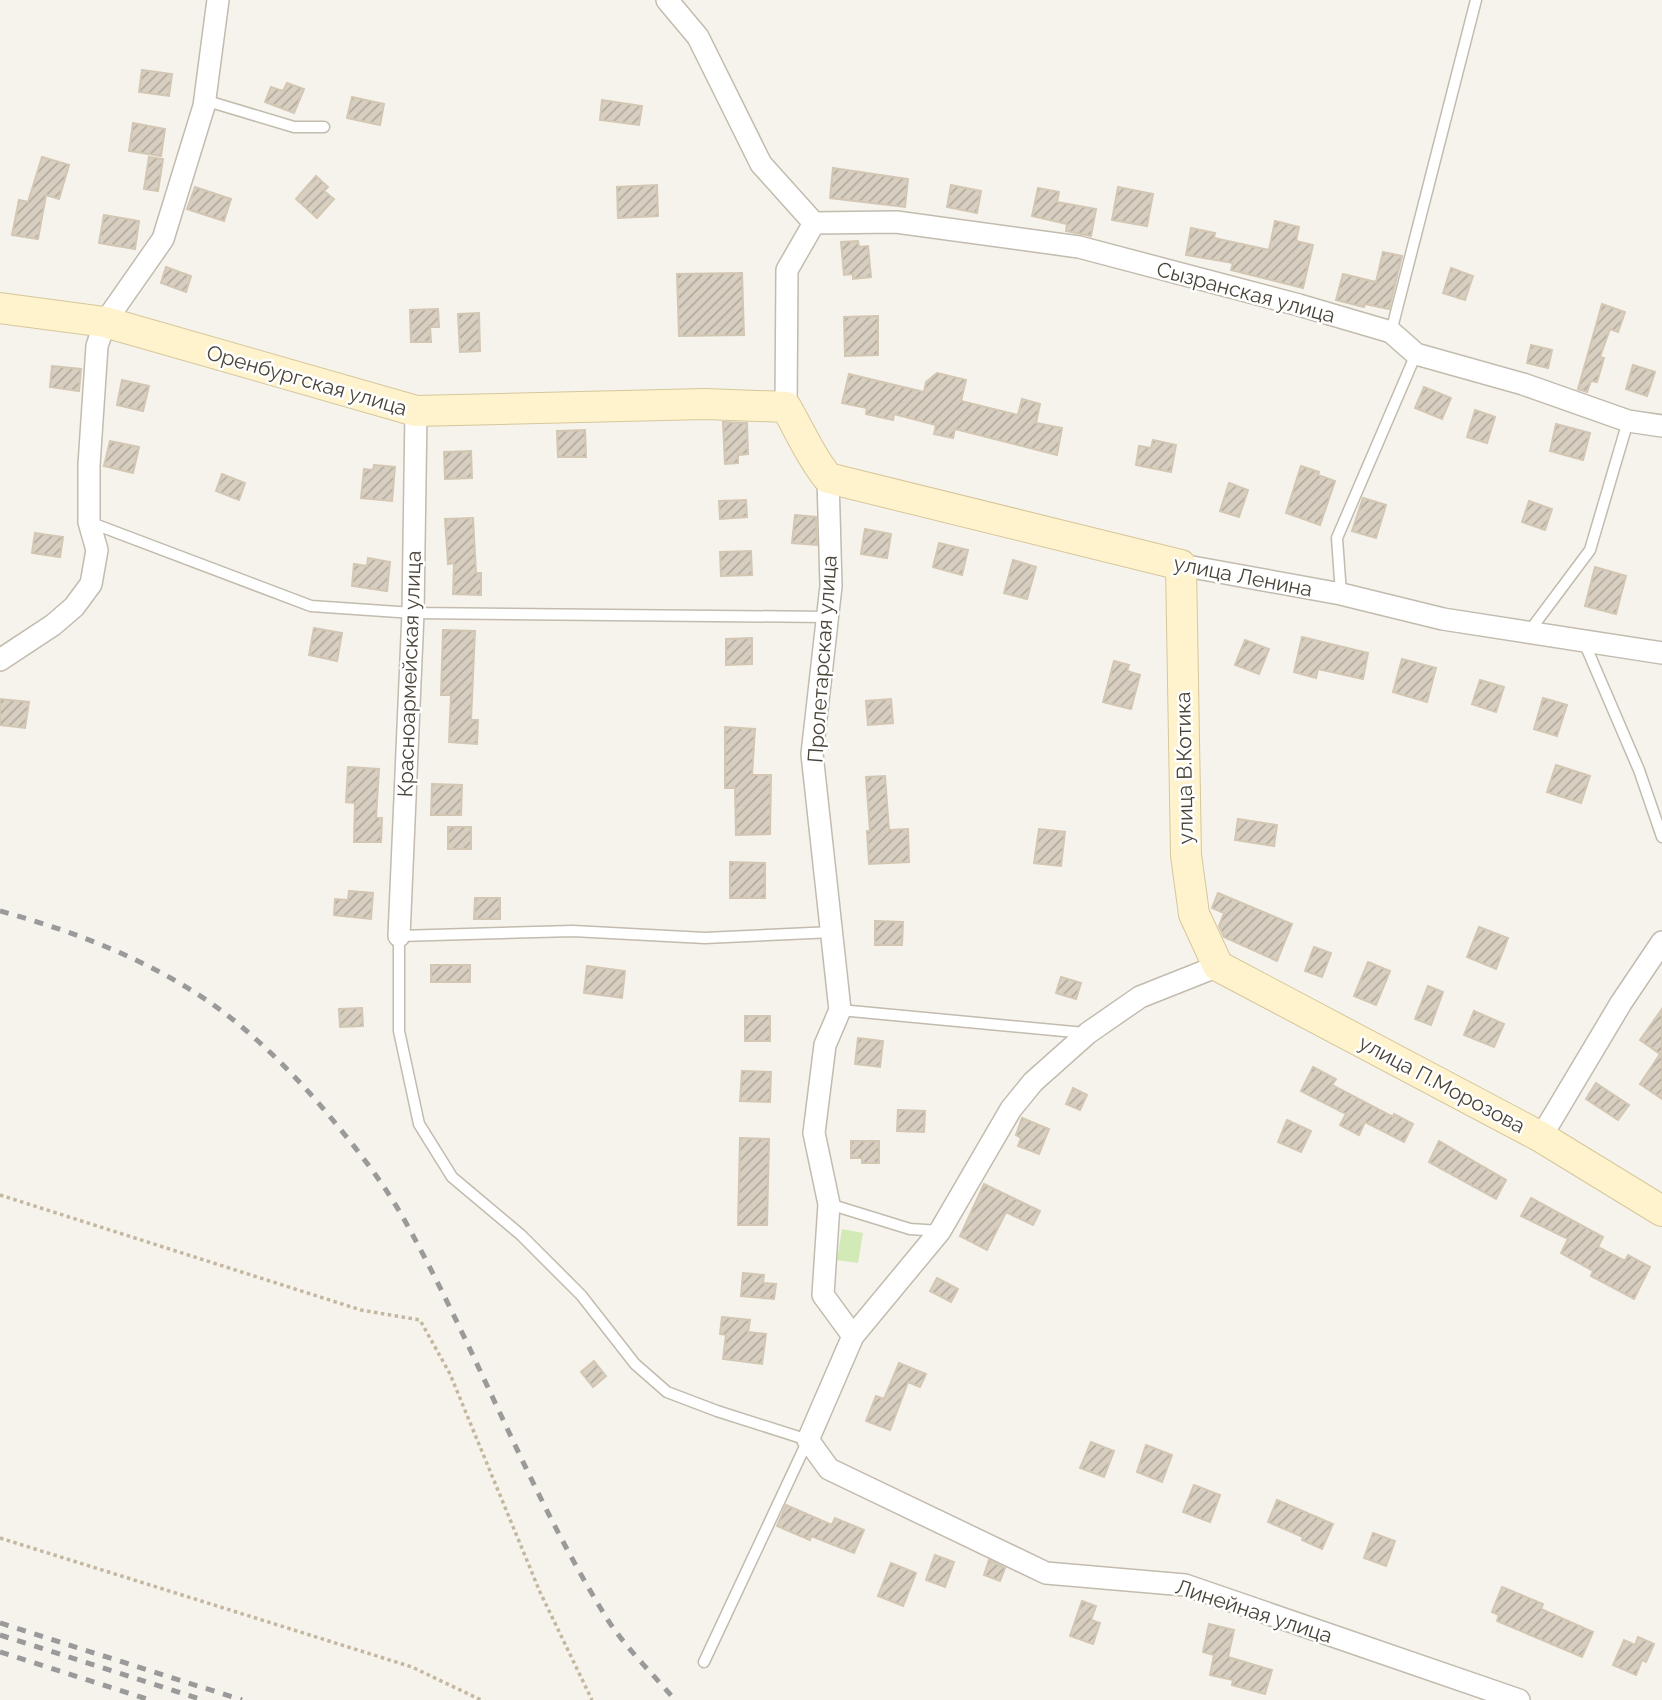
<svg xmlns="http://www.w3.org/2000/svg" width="1662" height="1700" viewBox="0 0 1662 1700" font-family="Raleway,sans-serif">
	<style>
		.green { fill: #d2eab5 }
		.building { fill: url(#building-hatch); stroke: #d3c7b4; stroke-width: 2 }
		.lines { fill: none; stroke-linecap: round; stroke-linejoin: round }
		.lane-casing { stroke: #c2bbae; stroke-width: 13 }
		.street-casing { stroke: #c2bbae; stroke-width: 24 }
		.secondary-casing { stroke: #d6c79b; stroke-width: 32 }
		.path { stroke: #c4b79f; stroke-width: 3.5; stroke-dasharray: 3.5 3.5; stroke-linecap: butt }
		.lane { stroke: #fff; stroke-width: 10 }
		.street { stroke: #fff; stroke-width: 21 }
		.secondary { stroke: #fff3cd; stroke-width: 30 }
		.rail { stroke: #9a9a9a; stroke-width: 5; stroke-dasharray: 9 9; stroke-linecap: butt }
		.labels { text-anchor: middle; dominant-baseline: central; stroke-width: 5; stroke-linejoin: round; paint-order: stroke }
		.street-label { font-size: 21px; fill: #4b4439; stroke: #fff }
	</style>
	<defs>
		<pattern id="building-hatch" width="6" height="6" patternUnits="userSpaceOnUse" patternTransform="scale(1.75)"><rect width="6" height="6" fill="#d8cfc1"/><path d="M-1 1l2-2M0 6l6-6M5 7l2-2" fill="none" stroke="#b1aa9e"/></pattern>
	</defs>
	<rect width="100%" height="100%" fill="#f6f3ec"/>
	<path class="green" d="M842,1229L863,1233L858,1263L837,1260Z"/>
	<path class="building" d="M142,70L172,74L169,96L139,92Z
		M287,83L304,89L294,113L265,102L271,87L283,91Z
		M352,97L384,104L380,125L347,118Z
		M602,100L642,106L639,125L600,120Z
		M133,123L165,129L161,156L129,151Z
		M42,157L69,165L59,199L46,195L38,239L12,235L19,200L28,202Z
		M149,157L163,159L158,191L144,189Z
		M833,168L908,179L905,207L830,198Z
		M316,176L328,187L324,191L334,199L317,218L296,199Z
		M657,185L658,216L618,218L617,187Z
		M951,185L981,191L977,213L947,207Z
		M195,187L231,199L224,221L187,209Z
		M1118,187L1153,194L1147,226L1112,220Z
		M1038,188L1059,192L1057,202L1096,209L1091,236L1066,231L1067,224L1032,216Z
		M104,215L139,221L135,249L99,243Z
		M1275,221L1299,227L1296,241L1313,245L1303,288L1231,270L1233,263L1186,255L1191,228L1215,233L1214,238L1269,250Z
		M858,241L859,247L868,246L871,277L853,279V274L844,275L841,242Z
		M1383,252L1402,256L1389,309L1365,304L1364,307L1336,300L1343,274L1376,282Z
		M166,267L191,276L186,292L161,283Z
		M1451,268L1473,276L1465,300L1443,293Z
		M742,273L744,335L679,336L677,274Z
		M1602,304L1625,312L1618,332L1610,329L1600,357L1604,358L1597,382L1591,381L1587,392L1578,389Z
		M438,309L439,327H430L431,342H411L410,310Z
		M479,313L480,351L460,352L458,314Z
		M878,316V355L845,356L844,317Z
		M1531,345L1552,350L1548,368L1527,363Z
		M1633,365L1655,372L1647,396L1626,389Z
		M52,366L81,369L79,391L50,387Z
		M937,373L966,380L961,401L1018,415L1022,399L1040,404L1036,423L1062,428L1057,455L955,429L953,438L934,434L936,425L894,414L893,420L866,414L867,408L842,403L849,374L924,392L926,382Z
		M122,380L149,386L143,411L117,405Z
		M1424,387L1451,398L1442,419L1415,408Z
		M1475,410L1495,417L1487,443L1467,437Z
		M723,422L747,423L748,454L738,455V463L725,464Z
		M1556,424L1590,433L1583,460L1550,451Z
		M585,430L586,457H558L557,431Z
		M1153,440L1176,445L1171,472L1136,465L1139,446L1151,448Z
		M110,441L139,447L133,473L104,466Z
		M471,451L472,478L445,479L444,452Z
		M374,465L395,467L392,501L361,498L364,469L373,470Z
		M1301,466L1319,472L1318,475L1335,481L1320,525L1286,513Z
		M222,474L245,483L239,500L216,491Z
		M1229,483L1248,490L1239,517L1220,511Z
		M1363,498L1386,505L1376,538L1352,531Z
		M746,500L747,517L720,519L719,501Z
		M1529,501L1552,509L1545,530L1522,522Z
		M795,515L816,517L817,545L792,543Z
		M473,518L476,573H481V595L453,594L454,563L448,564L445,519Z
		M865,529L891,534L887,558L861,554Z
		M35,533L63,537L60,557L32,553Z
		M939,543L968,550L962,575L933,567Z
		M751,551L752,575L721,576L720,552Z
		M368,558L390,562L387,591L352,586L354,564L367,566Z
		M1013,560L1036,567L1027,599L1004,593Z
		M1595,567L1626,576L1616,614L1585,606Z
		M314,628L342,633L337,661L309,655Z
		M443,630L475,631L471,720H478L477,744L449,742L451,695H441Z
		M1302,637L1368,653L1363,679L1318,669L1316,678L1294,672Z
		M752,638V664L726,665V639Z
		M1245,640L1269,649L1259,674L1235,665Z
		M1402,659L1436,668L1427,702L1393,692Z
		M1114,661L1129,665L1127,671L1140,675L1131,709L1103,702Z
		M1480,680L1504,687L1496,712L1472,704Z
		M1543,698L1567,705L1557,736L1534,729Z
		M0,699L29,702L25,728L0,725Z
		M891,699L893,723L868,725L866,701Z
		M725,727L755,729L752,775H771L770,834L736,835L735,788H725Z
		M1556,765L1590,776L1581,803L1547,792Z
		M348,767L379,769L376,818H382L381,842H354L355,803L346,802Z
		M885,776L889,830L908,829L909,862L869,864L867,831H870L866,777Z
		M432,784L462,785L461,815H431Z
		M1238,819L1277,825L1274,846L1235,840Z
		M448,827H471V849H448Z
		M1039,829L1065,832L1061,866L1034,863Z
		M730,862L765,863V898H730Z
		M349,891L373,893L371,919L334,915L335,899L348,900Z
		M1218,893L1292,924L1277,961L1224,937L1219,926L1224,913L1212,908Z
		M475,898H500V919H474Z
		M875,921L903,922L902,945H875Z
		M1479,927L1508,938L1496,969L1467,957Z
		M1314,947L1331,953L1322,977L1305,971Z
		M1368,962L1390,971L1376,1005L1354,996Z
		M431,965H470V982H431Z
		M587,966L625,971L622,998L584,993Z
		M1061,977L1081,983L1076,999L1056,993Z
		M1428,986L1443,992L1431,1025L1415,1019Z
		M362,1008L363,1026L340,1027L339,1009Z
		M1662,1009V1099L1640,1084L1660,1054L1640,1040Z
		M1474,1011L1504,1024L1494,1047L1464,1035Z
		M745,1016H770V1041H745Z
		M858,1038L883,1041L880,1067L855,1064Z
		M1313,1067L1336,1079L1332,1085L1393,1117L1394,1114L1413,1124L1404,1142L1365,1122L1359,1135L1340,1125L1346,1114L1301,1091Z
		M742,1071L771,1072L770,1102L740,1101Z
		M1596,1083L1629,1105L1618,1120L1586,1099Z
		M1073,1088L1087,1095L1080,1110L1066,1104Z
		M898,1110L925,1111L924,1132L897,1131Z
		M1022,1118L1049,1129L1039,1154L1018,1146L1021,1138L1016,1135Z
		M1287,1120L1311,1131L1301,1152L1278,1142Z
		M740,1138L769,1139L767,1225H738Z
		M851,1141H879V1163H862V1158H851Z
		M1439,1141L1506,1180L1496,1199L1429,1162Z
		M984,1184L1040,1211L1033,1225L1006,1212L987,1250L960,1236Z
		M1531,1198L1603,1237L1598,1247L1625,1261L1628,1255L1650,1267L1634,1299L1591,1276L1593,1271L1561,1253L1568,1239L1521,1216Z
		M743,1273L764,1275L763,1283L776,1284L774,1299L741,1296Z
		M937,1278L958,1289L951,1302L930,1291Z
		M722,1317L750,1320L748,1332L766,1334L762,1364L723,1359L726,1335L720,1334Z
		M594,1361L606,1376L593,1387L581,1372Z
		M899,1363L926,1374L920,1387L908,1382L890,1430L866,1421L876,1396L884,1399Z
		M1091,1442L1114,1451L1104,1477L1080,1468Z
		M1146,1445L1172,1455L1162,1482L1137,1472Z
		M1194,1485L1220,1495L1210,1522L1183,1512Z
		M1277,1500L1333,1524L1322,1549L1302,1540L1303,1537L1268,1522Z
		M786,1505L832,1525L835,1518L864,1530L854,1553L811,1536L810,1540L777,1526Z
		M1373,1533L1395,1541L1386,1566L1364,1558Z
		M935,1555L954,1562L945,1587L926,1580Z
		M989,1560L1005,1568L1000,1581L984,1575Z
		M891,1563L916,1573L903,1606L878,1596Z
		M1502,1587L1543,1604L1541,1609L1593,1632L1582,1657L1497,1621L1499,1615L1492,1612Z
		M1082,1601L1096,1606L1091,1620L1100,1623L1093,1644L1070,1636Z
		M1209,1624L1234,1630L1228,1657L1272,1670L1265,1694L1232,1685L1233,1680L1210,1675L1214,1655L1203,1652Z
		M1638,1637L1654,1644L1646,1662L1642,1660L1636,1675L1613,1665L1624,1640L1635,1645Z"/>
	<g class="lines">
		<g class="lane-casing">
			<path id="lane" d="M204,100L294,127H324
				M1391,332L1476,0
				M89,522L311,606L413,613L827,617
				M1341,594L1337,538L1416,354
				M1528,633L1590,550L1628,421
				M1584,642L1639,770L1662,837
				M840,1010L1085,1033
				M829,1204L910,1229L940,1231
				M704,1662L808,1440L717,1411L667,1392L635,1364L581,1295L521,1235L452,1177L419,1124L399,1031V936L573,931L705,938L833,932"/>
		</g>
		<g class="street-casing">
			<path id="street" d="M667,0L698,37L761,164L814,223L787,270L786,407
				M814,223L896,222L1079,247L1299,305L1391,332L1416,354L1523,384L1628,421L1662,426
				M828,478L831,586L812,754L840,1010L825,1045L814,1133L829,1204L823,1295L853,1336L808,1440L829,1469L1046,1573L1185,1585L1519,1700
				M1181,565L1341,594L1443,619L1662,653
				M0,660L53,625L74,607L91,584L97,550L89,522V465L97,346L105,322L163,239L204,106L218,0
				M399,936L413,613L416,411
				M1541,1137L1621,1003L1662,942
				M853,1336L940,1231L1011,1109L1033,1082L1088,1033L1140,997L1218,966"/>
		</g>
		<g class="secondary-casing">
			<path id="secondary" d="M0,308L105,322L416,411L705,404L786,407C800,431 810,456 828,478L1181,565L1186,855L1194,914L1218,966L1541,1137L1662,1211"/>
		</g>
		<path class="path" d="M0,1195L361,1310L420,1320L450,1374L540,1592L592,1700
			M0,1538L412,1667L481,1700"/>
		<use href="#lane" class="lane"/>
		<use href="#street" class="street"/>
		<use href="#secondary" class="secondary"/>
		<path class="rail" d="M0,911C88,935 181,972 250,1034C281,1061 310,1092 336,1124C361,1154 386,1187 405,1221C477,1350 528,1491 606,1617C623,1645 653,1674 675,1700
			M0,1623L242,1700
			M0,1635L203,1700
			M0,1652L150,1700"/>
	</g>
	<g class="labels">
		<g class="street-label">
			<text transform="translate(1246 292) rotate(15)">Сызранская улица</text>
			<text transform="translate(307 380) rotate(16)">Оренбургская улица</text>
			<text transform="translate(1243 576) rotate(11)">улица Ленина</text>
			<text transform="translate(822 659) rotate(-86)">Пролетарская улица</text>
			<text transform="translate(409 674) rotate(-88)">Красноармейская улица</text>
			<text transform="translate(1184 768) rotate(-91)">улица В.Котика</text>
			<text transform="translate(1442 1084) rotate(28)">улица П.Морозова</text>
			<text transform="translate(1254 1611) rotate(18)">Линейная улица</text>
		</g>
	</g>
</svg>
